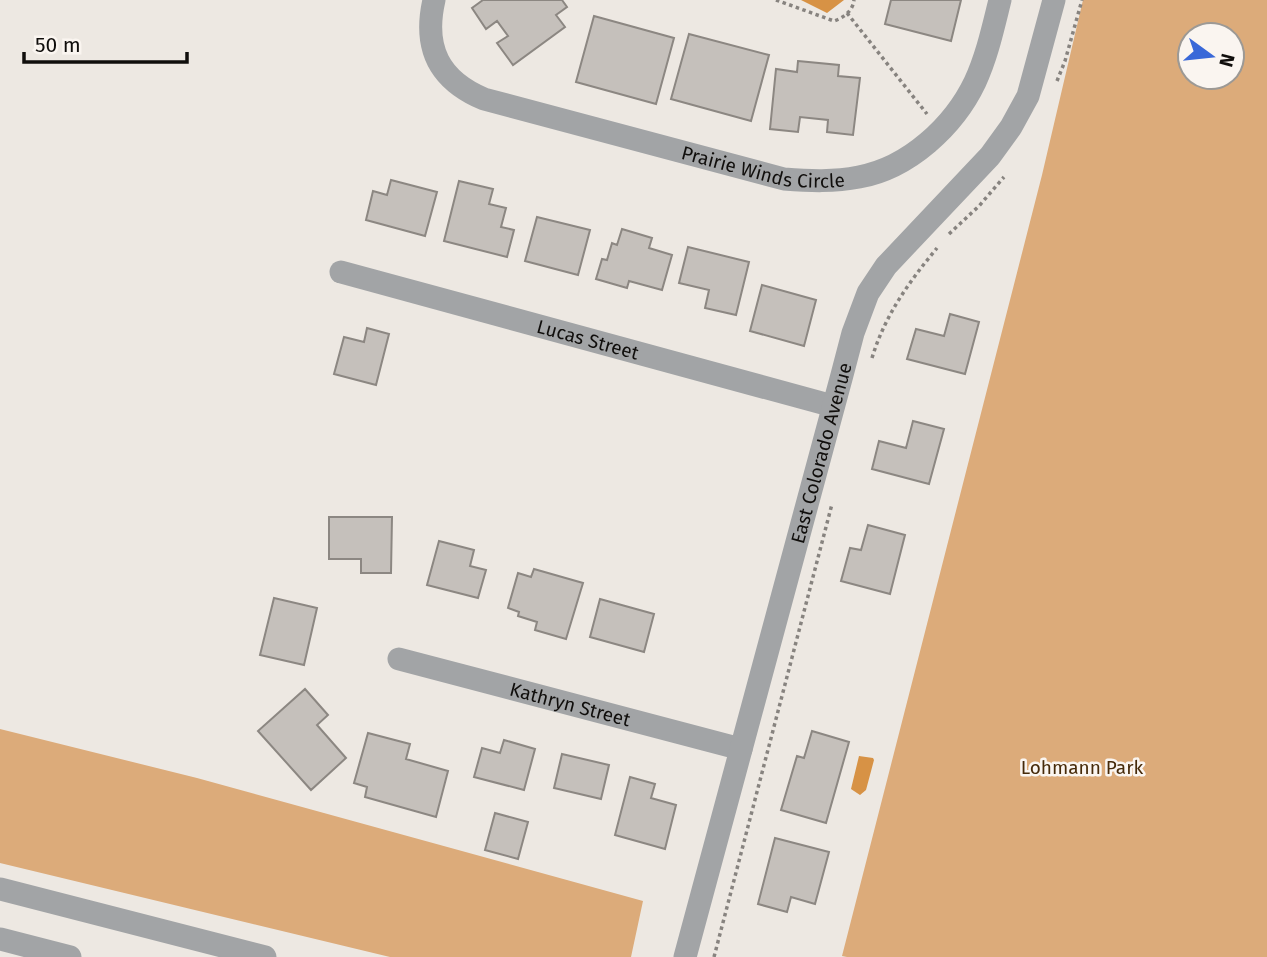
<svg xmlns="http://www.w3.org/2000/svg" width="1267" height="957" viewBox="0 0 1267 957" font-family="'Fira Sans',sans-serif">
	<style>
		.green { fill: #dcab7a; fill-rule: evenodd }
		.water { fill: #d79245 }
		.building { fill: #c5c0bb; stroke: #8c8782; stroke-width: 2 }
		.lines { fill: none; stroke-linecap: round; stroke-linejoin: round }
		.path { stroke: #87837f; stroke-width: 3.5; stroke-dasharray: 3.5 3.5; stroke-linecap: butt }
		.minor { stroke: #a2a4a6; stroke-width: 23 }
		.labels { text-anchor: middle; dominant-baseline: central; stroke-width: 5; stroke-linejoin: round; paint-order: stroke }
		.street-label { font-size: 19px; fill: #100e0c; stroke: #faf5f0 }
		.park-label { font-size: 19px; fill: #462a09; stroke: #faf5f0 }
	</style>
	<rect width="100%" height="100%" fill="#ede8e2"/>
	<path class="green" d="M1083,0H1267V957H847L842,956L1042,175ZM1190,35H1232V77H1190Z
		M0,729L197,778L643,901L631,957H390L0,863Z"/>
	<path class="water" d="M801,0H844L827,13Z
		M859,756L873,758L874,760L866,790L860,795L851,789Z"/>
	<path class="building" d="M483,0H562L567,7L556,15L565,27L513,65L497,43L508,36L497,21L486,29L472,8Z
		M891,0H961L951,41L885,24Z
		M594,16L674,38L656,104L576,82Z
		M689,34L769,55L751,121L671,99Z
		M798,61L839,65L838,76L860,78L853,135L827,132L828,120L800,117L798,132L770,129L776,69L797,72Z
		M391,180L437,192L425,236L366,220L373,191L387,195Z
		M459,181L493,189L489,204L506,208L501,227L514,230L507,257L444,241Z
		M537,217L590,230L578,275L525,261Z
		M622,229L652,238L649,248L672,255L662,290L629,281L627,288L596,279L602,259L607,260L612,243L617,245Z
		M688,247L749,262L736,315L705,308L709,290L679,283Z
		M762,285L816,300L804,346L750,331Z
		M950,314L979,322L965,374L907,359L916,329L944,336Z
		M367,328L389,334L376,385L334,374L344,337L364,342Z
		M913,421L944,429L929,484L872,469L879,441L906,448Z
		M329,517H392L391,573H361V559H329Z
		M868,525L905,535L890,594L841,581L850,548L861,550Z
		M439,541L474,550L470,566L486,570L478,598L427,585Z
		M534,569L583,583L566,639L535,630L537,622L518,616L519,612L508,608L518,573L531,577Z
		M274,598L317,608L304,665L260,655Z
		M600,599L654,614L644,652L590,637Z
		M305,689L328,715L317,725L346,758L311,790L258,731Z
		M812,731L849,742L826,823L781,810L797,756L804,758Z
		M368,733L410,744L406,759L448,771L436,817L365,797L367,787L354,783Z
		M504,740L535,749L524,790L474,777L482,748L500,753Z
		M562,754L609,765L601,799L554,788Z
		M630,777L655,784L651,798L676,805L665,849L615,835Z
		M495,813L528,822L518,859L485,850Z
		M775,838L829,852L815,904L791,897L787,912L758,904Z"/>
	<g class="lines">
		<path class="path" d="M776,0L834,21C843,18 853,11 854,0
			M847,13L927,114
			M1057,81L1065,61L1082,0
			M949,234L979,206L1004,177
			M872,358C885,315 909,282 937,248
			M714,957L832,504"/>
		<g class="minor">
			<path id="s1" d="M434,0C423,48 439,80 484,99L784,179C810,181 834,182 859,177C909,168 954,126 975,82C987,56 993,28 1000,0"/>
			<path id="s2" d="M341,272L833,406"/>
			<path id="s3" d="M399,659L741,749"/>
			<path d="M0,889L265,957"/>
			<path d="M0,939L70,957"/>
			<path id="s4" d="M685,957L842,375L853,333L868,293L886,266L990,156L1011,127L1028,96L1054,0"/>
		</g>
	</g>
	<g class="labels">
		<g class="street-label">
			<text stroke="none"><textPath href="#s1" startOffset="411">Prairie Winds Circle</textPath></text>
			<text stroke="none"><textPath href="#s2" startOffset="256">Lucas Street</textPath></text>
			<text stroke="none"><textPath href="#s4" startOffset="522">East Colorado Avenue</textPath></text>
			<text stroke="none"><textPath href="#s3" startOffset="177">Kathryn Street</textPath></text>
		</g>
		<g class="park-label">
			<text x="1082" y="767">Lohmann Park</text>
		</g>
	</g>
	<g transform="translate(1211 56) rotate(105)"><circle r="33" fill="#faf5f0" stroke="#9c9995" stroke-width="2"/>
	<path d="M0-5L12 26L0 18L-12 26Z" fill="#3968d8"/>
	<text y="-10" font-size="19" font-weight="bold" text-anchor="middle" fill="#100e0c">N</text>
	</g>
	<path d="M24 52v10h163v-10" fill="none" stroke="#100e0c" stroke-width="3.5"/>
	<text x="35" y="52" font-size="21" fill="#100e0c" stroke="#faf5f0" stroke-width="5" paint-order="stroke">50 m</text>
</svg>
